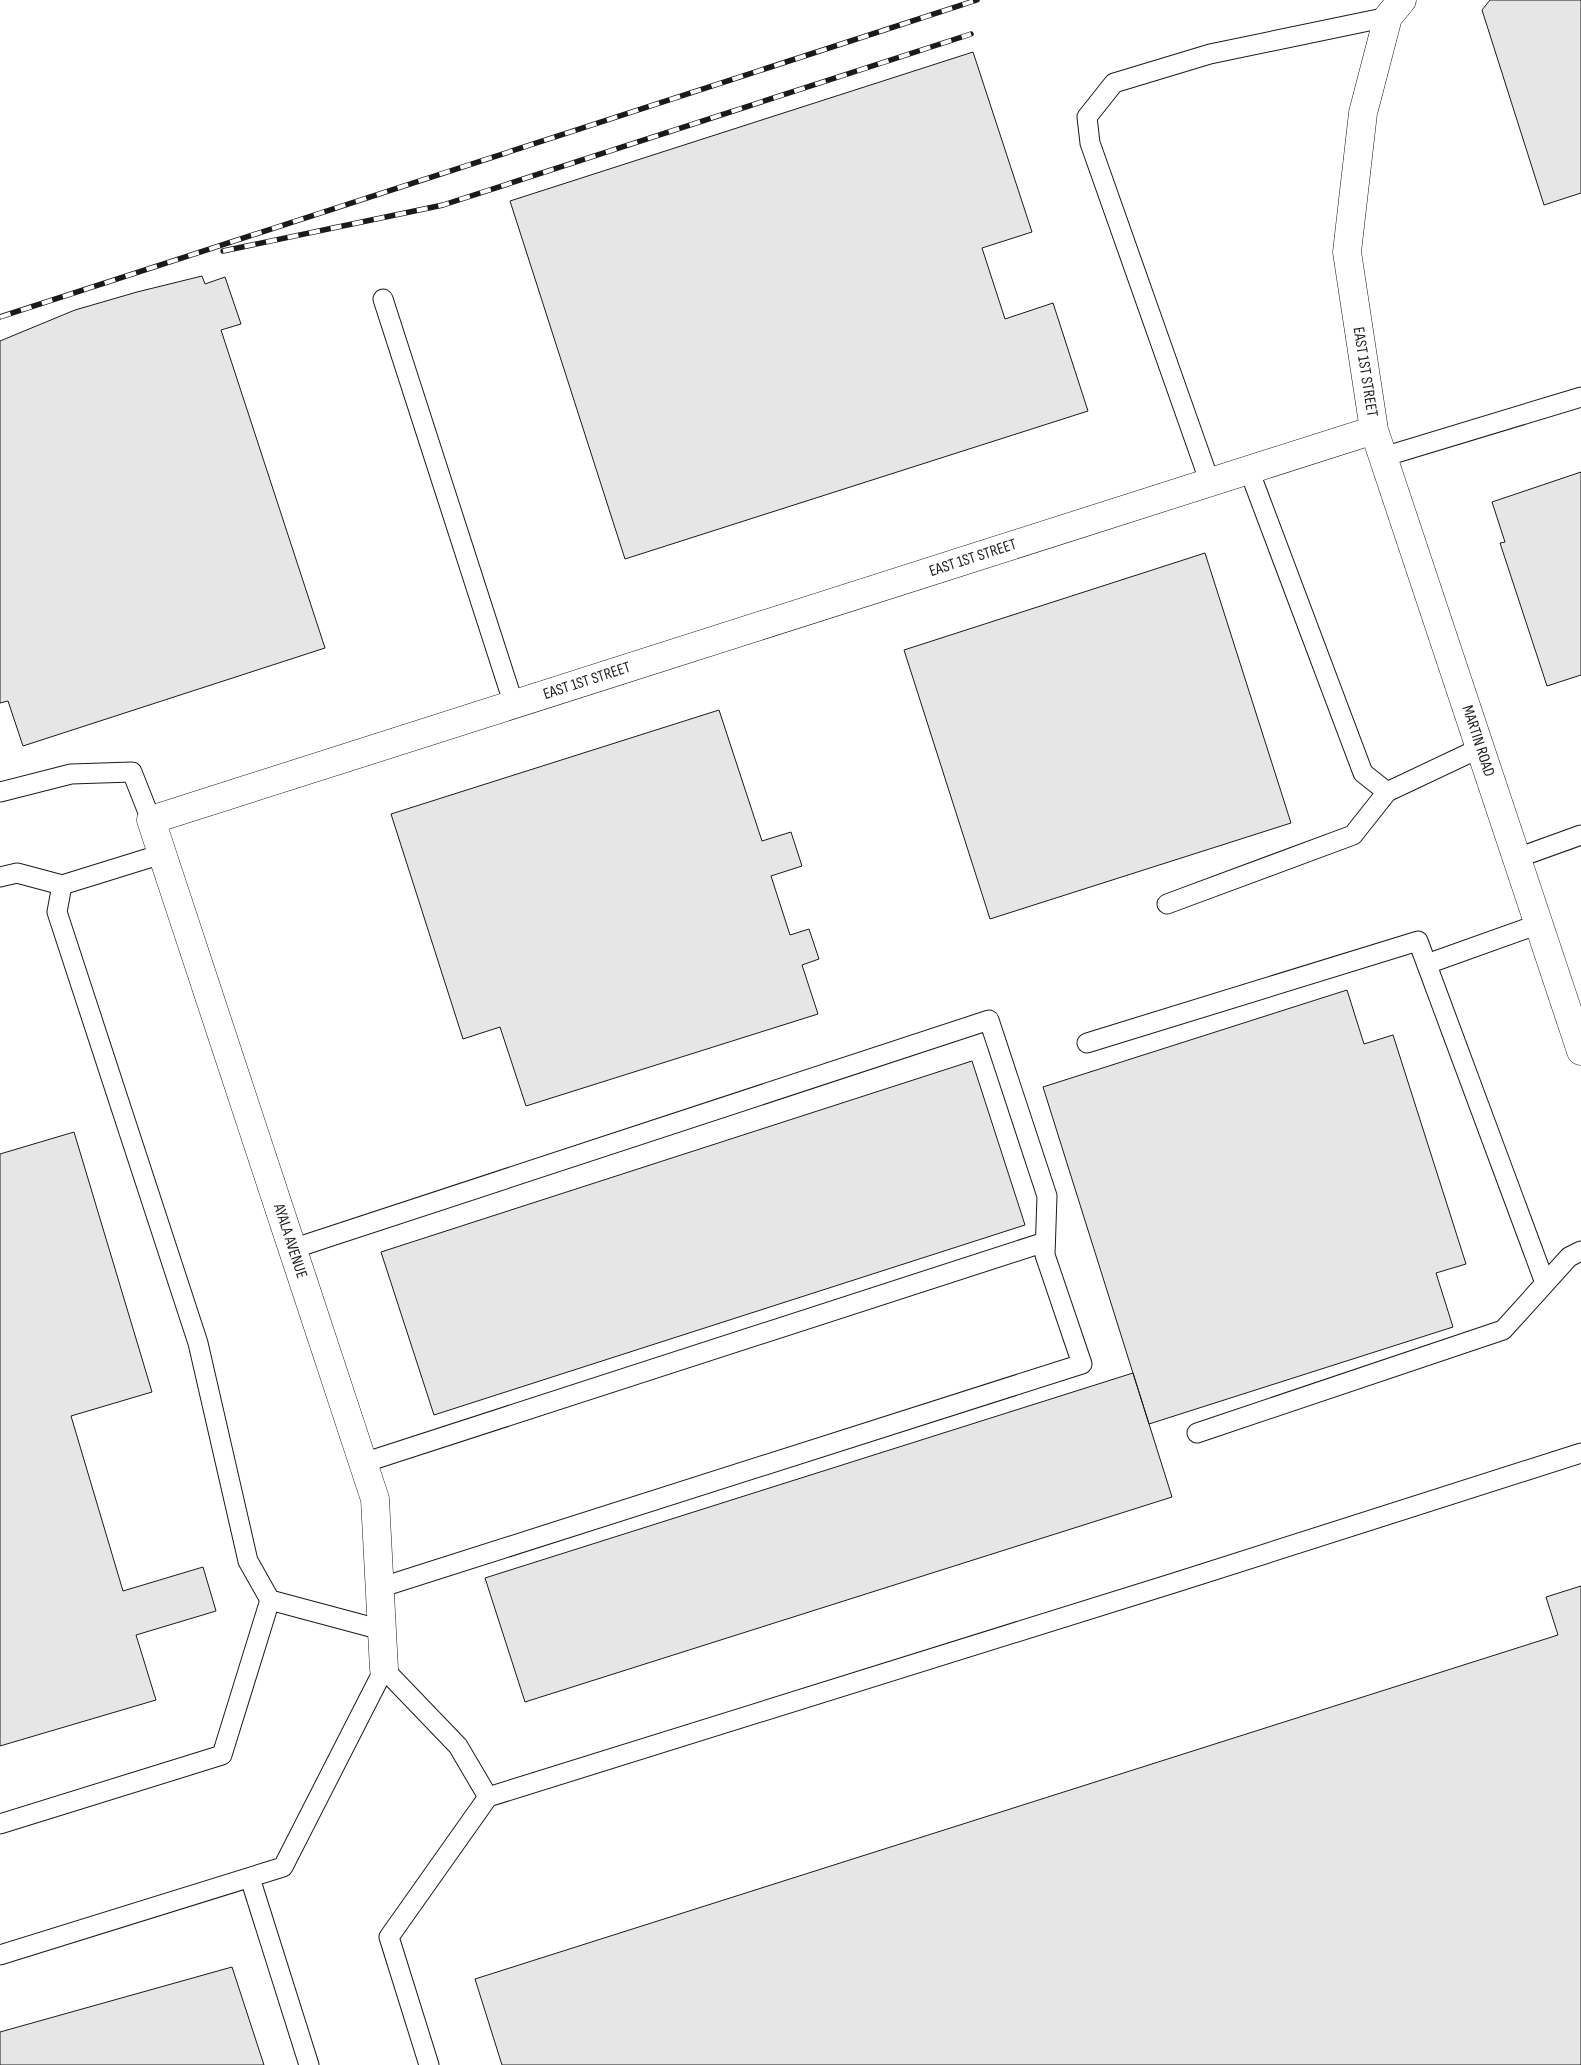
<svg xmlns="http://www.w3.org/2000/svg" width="1581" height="2065" viewBox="0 0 1581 2065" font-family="'Sofia Sans Condensed',sans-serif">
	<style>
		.building { fill: #e6e6e6; stroke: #1a1a1a }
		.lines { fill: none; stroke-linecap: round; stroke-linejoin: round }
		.service-casing { stroke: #1a1a1a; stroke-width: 21 }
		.minor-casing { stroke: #1a1a1a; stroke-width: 29 }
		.service { stroke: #fff; stroke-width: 19 }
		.minor { stroke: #fff; stroke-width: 28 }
		.rail-casing { stroke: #1a1a1a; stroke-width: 5.5 }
		.rail { stroke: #fff; stroke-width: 4; stroke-dasharray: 11; stroke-linecap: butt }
		.labels { text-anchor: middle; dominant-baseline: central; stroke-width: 4; stroke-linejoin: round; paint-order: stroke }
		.street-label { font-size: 16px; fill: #1a1a1a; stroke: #fff }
	</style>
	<rect width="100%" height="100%" fill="#fff"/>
	<path class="building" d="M1490,0H1581V193L1544,205L1482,10Z
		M973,52L1032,232L982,248L1005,319L1053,303L1088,411L625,559L510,201Z
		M202,276L205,284L225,277L241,324L221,330L325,648L23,746L8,701L0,703V341L75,310L137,292Z
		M1581,472V675L1547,686L1500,543L1505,542L1492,502Z
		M1205,553L1291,823L990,919L904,650Z
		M719,710L762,841L791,832L802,866L771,876L790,935L809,929L819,959L802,965L818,1014L526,1106L500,1027L463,1039L391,814Z
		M1347,990L1364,1044L1393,1035L1466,1264L1436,1273L1453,1327L1149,1424L1043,1087Z
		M972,1061L1025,1225L434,1415L381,1252Z
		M74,1132L152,1392L71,1416L123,1591L203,1567L216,1611L136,1635L156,1700L0,1746V1154Z
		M1133,1373L1172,1497L525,1702L485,1578Z
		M1581,1586V2065H502L475,1979L1558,1635L1546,1597Z
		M232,1967L264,2065H0V2032Z"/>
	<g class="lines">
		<g class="service-casing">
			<path id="service" d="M383,299L514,705
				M1383,457L1581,397
				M1249,470L1363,773L1387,792L1480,748
				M1210,483L1090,143L1087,117L1114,83L1210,54L1388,17
				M0,792L71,774L132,772L151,820
				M162,854L62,885L57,912L198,1343L248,1561L270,1600L382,1630
				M1517,858L1581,835
				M0,877L17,873L62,885
				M1167,904L1353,835L1387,792
				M1427,964L1539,924
				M1087,1043L1418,941L1545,1283
				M292,1249L989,1020L1047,1196L1045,1255L1082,1364L379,1588
				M1197,1433L1503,1330L1569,1257L1581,1251
				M363,1463L1045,1242
				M0,1824L222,1755L270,1600
				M250,1878L309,2065
				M0,1955L283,1867L384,1669L458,1746L488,1797
				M429,2065L389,1937L488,1797L1177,1582L1581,1453"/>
		</g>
		<g class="minor-casing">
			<path id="minor" d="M1402,0L1388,17L1363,113L1347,252L1374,430L1581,1051
				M384,1669L375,1499L151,820L1374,430"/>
		</g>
		<use href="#service" class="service"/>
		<use href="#minor" class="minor"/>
		<g class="rail-casing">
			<path id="rail" d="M223,251L443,205L971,34
				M0,317L977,0"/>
		</g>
		<use href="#rail" class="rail"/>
	</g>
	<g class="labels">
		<g class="street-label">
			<text transform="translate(1365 372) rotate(81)">EAST 1ST STREET</text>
			<text transform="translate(973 558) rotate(-18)">EAST 1ST STREET</text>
			<text transform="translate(587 681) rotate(-18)">EAST 1ST STREET</text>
			<text transform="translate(1478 741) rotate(72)">MARTIN ROAD</text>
			<text transform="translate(290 1241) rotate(72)">AYALA AVENUE</text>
		</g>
	</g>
</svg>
